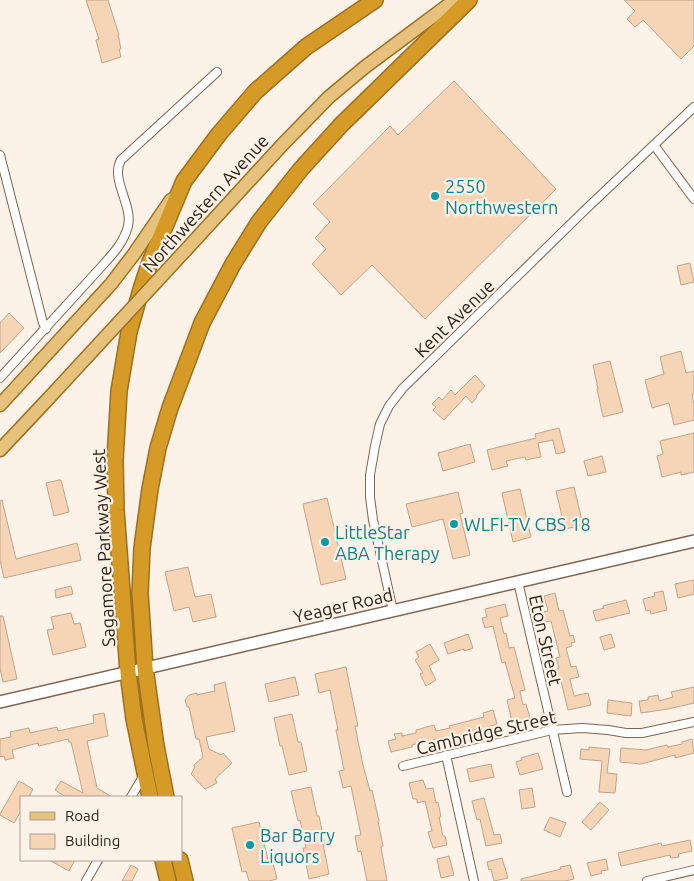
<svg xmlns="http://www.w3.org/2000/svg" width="694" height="881" viewBox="0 0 694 881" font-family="Ubuntu,sans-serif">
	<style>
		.building { fill: #f6d5b6; stroke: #bea48b }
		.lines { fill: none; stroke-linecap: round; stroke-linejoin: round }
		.street-casing { stroke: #7d654e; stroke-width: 10 }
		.secondary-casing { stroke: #7d654e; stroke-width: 14 }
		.primary-casing { stroke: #9b7022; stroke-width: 15 }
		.highway-casing { stroke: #9b7022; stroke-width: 18 }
		.street { stroke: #fff; stroke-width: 8 }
		.secondary { stroke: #fff; stroke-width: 11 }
		.primary { stroke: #e6c27d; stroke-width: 12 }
		.highway { stroke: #d69a27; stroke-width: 15 }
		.primary-bridge-casing { stroke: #9b7022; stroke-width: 15; stroke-linecap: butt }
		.primary-bridge { stroke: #e6c27d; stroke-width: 12 }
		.culture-dot { fill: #0f9aa8; stroke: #fdf2e7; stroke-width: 2 }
		.labels { text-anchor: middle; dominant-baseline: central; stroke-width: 4.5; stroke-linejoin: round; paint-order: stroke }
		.culture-label { font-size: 18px; fill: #0d838f; stroke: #fdf2e7; text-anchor: start }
		.street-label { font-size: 18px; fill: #2d2319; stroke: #fdf2e7 }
	</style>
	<rect width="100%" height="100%" fill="#fdf2e7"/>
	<path class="building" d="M86,0H108L119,35H118L121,49H119L121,57L102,63L96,40L99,39Z
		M624,0H694V46L681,59L643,20L635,27L627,19L635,11Z
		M454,81L556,189L425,319L372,265L341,295L312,264L326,249L315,238L330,222L313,204L390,126L398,135Z
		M690,263L694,282L681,285L677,266Z
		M9,313L24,328L0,353V323Z
		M681,351L686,373L694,371V394H692L694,405V420L674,425L669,403L652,408L645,380L664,374L660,357Z
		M610,361L623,412L603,417L597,389H598L593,365Z
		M475,375L485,386L476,396L477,397L472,403L466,396L444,420L433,410L436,407L432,404L439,397L442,400L451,390L455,395Z
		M559,428L565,452L556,454L553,440L538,443L541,457L526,460L525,457L506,461L508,466L492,470L487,450L536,438L535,434Z
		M694,433V472L681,475V472L662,477L657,456L663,454L660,441Z
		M470,444L475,462L443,471L438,453Z
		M602,456L606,472L588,476L584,461Z
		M59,480H61L69,512L54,516L46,483Z
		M574,487L583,525L565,529L556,491Z
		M520,489L531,537L513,542L502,493Z
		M458,492L463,513L460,514L470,555L453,559L443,519L412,527L406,504Z
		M327,498L346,579L321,585L303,504Z
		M2,500L16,559L77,543L81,560L4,578L0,560V501Z
		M188,567L195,597L211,594L216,617L193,622L189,607L174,611L165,572Z
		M694,580V594L678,598L675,584Z
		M71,586L73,594L56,598L55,590Z
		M663,591L667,610L651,614L650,610L646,611L643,599L655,596L654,593Z
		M555,593L559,611L563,610L570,636L573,635L575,642L571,643L572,646L566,648L571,667L576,666L579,677L570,679L574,696L588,693L591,705L568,710L561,681H559L556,669L559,668L556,658L560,657L551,621L545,622L543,612L548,611L544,596Z
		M626,600L630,613L596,621L593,611L604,608L603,606Z
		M505,604L508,616L500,618L504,634L506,633L509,648L514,647L525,690L520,691L523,705L526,704L530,718L512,722L507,700L515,698L505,662L502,663L493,626L485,628L482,618L487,617L485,609Z
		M71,613L74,624L80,623L86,647L53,655L47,630L54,629L51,617Z
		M0,616H3L17,679L3,682L0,668Z
		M468,634L473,648L464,651V649L448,654L444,643Z
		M611,634L615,647L604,650L600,637Z
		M430,644L439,660L429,666L436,680L426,686L420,674L423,673L415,660L419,657L416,652Z
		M346,667L358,726H355L363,765L370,791L372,790L379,821H378L383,846L381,847L387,881H367L361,851L358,852L355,836L361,835L351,786L343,788L339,771L344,770L336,730H338L330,690L319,693L315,674Z
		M295,677L299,695L269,702L265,684Z
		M225,682L235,731L206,737L209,749L221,755L223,753L232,763L215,779L217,783L205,789L191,774L195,767L194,765L203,757L199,739H196L189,707H187L185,700L189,695L197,693V695L215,691L214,685Z
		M694,687V703L668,709L641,713L639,701L648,700V697L658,695L659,701L673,697L671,692Z
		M608,700L632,703L631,716L607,713Z
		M493,710L497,724L488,727L489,729L480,731L479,729L467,732L468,736L442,742L441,738L412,745V747L391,752L388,741L396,739L394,734L402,733V736L416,733V730L434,725L436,731L450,728L449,726L484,717L483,713Z
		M104,713L108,736L87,741L97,788L112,797H66L55,790L61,781L83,793L71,742H69L68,739L39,746L38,743L12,750L14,758L5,760L4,756L0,757V739L11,737L10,732L29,728L30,733L57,727L58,731L94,723L93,715Z
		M292,714L298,742H301L307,771L289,775L282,746H280L274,718Z
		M692,739L694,753L675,758V755L641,764L620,762L621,748L646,750L667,745L668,747L682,744V742Z
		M589,747L610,749L607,773L617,774L615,793L599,792L602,761L580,759L581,749L589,750Z
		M538,753L543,769L520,775L516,762L522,760L521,758Z
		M491,764L494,777L470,782L467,769Z
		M423,780L426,789L433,788L436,803L438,802L441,817H439L441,827L443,836H445L447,845L433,848L428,832L432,831L425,801L417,803V799H413L409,783Z
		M19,781L33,789L29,797H21V811L14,823L0,815V814Z
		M311,787L317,816H319L325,844H323L329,874L309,879L303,848H306L300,820L298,821L291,791Z
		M532,788L535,807L522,809L519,790Z
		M484,798L494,835L500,834L502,843L486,846L480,819L477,820L472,801Z
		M600,802L609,810L591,830L582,822Z
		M550,817L566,823L560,837L544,830Z
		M259,822L269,864L273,863L277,879L269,881H249L246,871L242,872L232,828Z
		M690,840L692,851L678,854L679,857L671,858L670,855L621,866L618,853L661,843L662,846Z
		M449,856L454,875L441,878L437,859Z
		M502,858L508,878L494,881L491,869L489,870L487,862Z
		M606,859L608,870L601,871L602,873L591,876L587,863Z
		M49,860H75L69,871Z
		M131,865L138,869L132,881H122Z
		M570,865L574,879L565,881H521V879L561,869L560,867Z"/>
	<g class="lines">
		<g class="street-casing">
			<path id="street" d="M654,145L694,199
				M0,155L43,323L46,329
				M0,378L102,266C113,254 124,242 128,226C133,205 110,179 121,160L217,72
				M518,582L567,792
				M393,611L373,520L370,497V475L375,446L380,424L389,406L403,388L586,209L694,107
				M446,755L474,881
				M403,766L552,730L582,728L608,730L626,733H642L694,722
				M131,797L144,775
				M86,881L98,860
				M647,881L694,870"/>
		</g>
		<g class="secondary-casing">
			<path id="secondary" d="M0,702L694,541"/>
		</g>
		<g class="primary-casing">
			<path id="primary" d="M184,252L283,144L329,97L365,67L455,0
				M0,405L111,284L134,254L171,200
				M0,450L48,399"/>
		</g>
		<g class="highway-casing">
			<path id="highway" d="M150,797L134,719L128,672L116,510L115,460L119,391L129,332L142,286L150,262L184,181L219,134L255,92L306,47L375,0
				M166,797L156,746L145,668L140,593L142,548L150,489L158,448L170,408L202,323L233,264L259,222L301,169L341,125L469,0
				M163,860L168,881
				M180,860L185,881"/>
		</g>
		<use href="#street" class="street"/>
		<use href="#secondary" class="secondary"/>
		<use href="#primary" class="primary"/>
		<use href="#highway" class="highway"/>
		<g class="primary-bridge-casing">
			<path id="primary-bridge" d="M48,399L184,252"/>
		</g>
		<use href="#primary-bridge" class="primary-bridge"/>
	</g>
	<g class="culture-dot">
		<circle cx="435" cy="196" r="5"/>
		<circle cx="454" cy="524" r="5"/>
		<circle cx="325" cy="542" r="5"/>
		<circle cx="250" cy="845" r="5"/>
	</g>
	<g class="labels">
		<g class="culture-label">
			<text x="445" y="186">2550<tspan x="445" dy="21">Northwestern</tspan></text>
			<text x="464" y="524">WLFI-TV CBS 18</text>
			<text x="335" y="532">LittleStar<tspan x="335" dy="21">ABA Therapy</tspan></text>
			<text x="260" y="835">Bar Barry<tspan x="260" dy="21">Liquors</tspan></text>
		</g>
		<g class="street-label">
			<text transform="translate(205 203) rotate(-48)">Northwestern Avenue</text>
			<text transform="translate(454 318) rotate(-44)">Kent Avenue</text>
			<text transform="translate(103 548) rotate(-93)">Sagamore Parkway West</text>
			<text transform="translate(343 605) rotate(-13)">Yeager Road</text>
			<text transform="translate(546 640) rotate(77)">Eton Street</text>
			<text transform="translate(486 732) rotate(-13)">Cambridge Street</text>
		</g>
	</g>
	<rect x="20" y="796" width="162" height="65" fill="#fdf2e7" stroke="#aa9f95"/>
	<rect x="30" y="812" width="25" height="8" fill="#e6c27d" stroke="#aa9f95"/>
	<text x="65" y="821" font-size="15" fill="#2d2319">Road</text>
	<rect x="30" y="834" width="25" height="15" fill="#f6d5b6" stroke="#aa9f95"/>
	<text x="65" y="846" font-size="15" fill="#2d2319">Building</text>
</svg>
